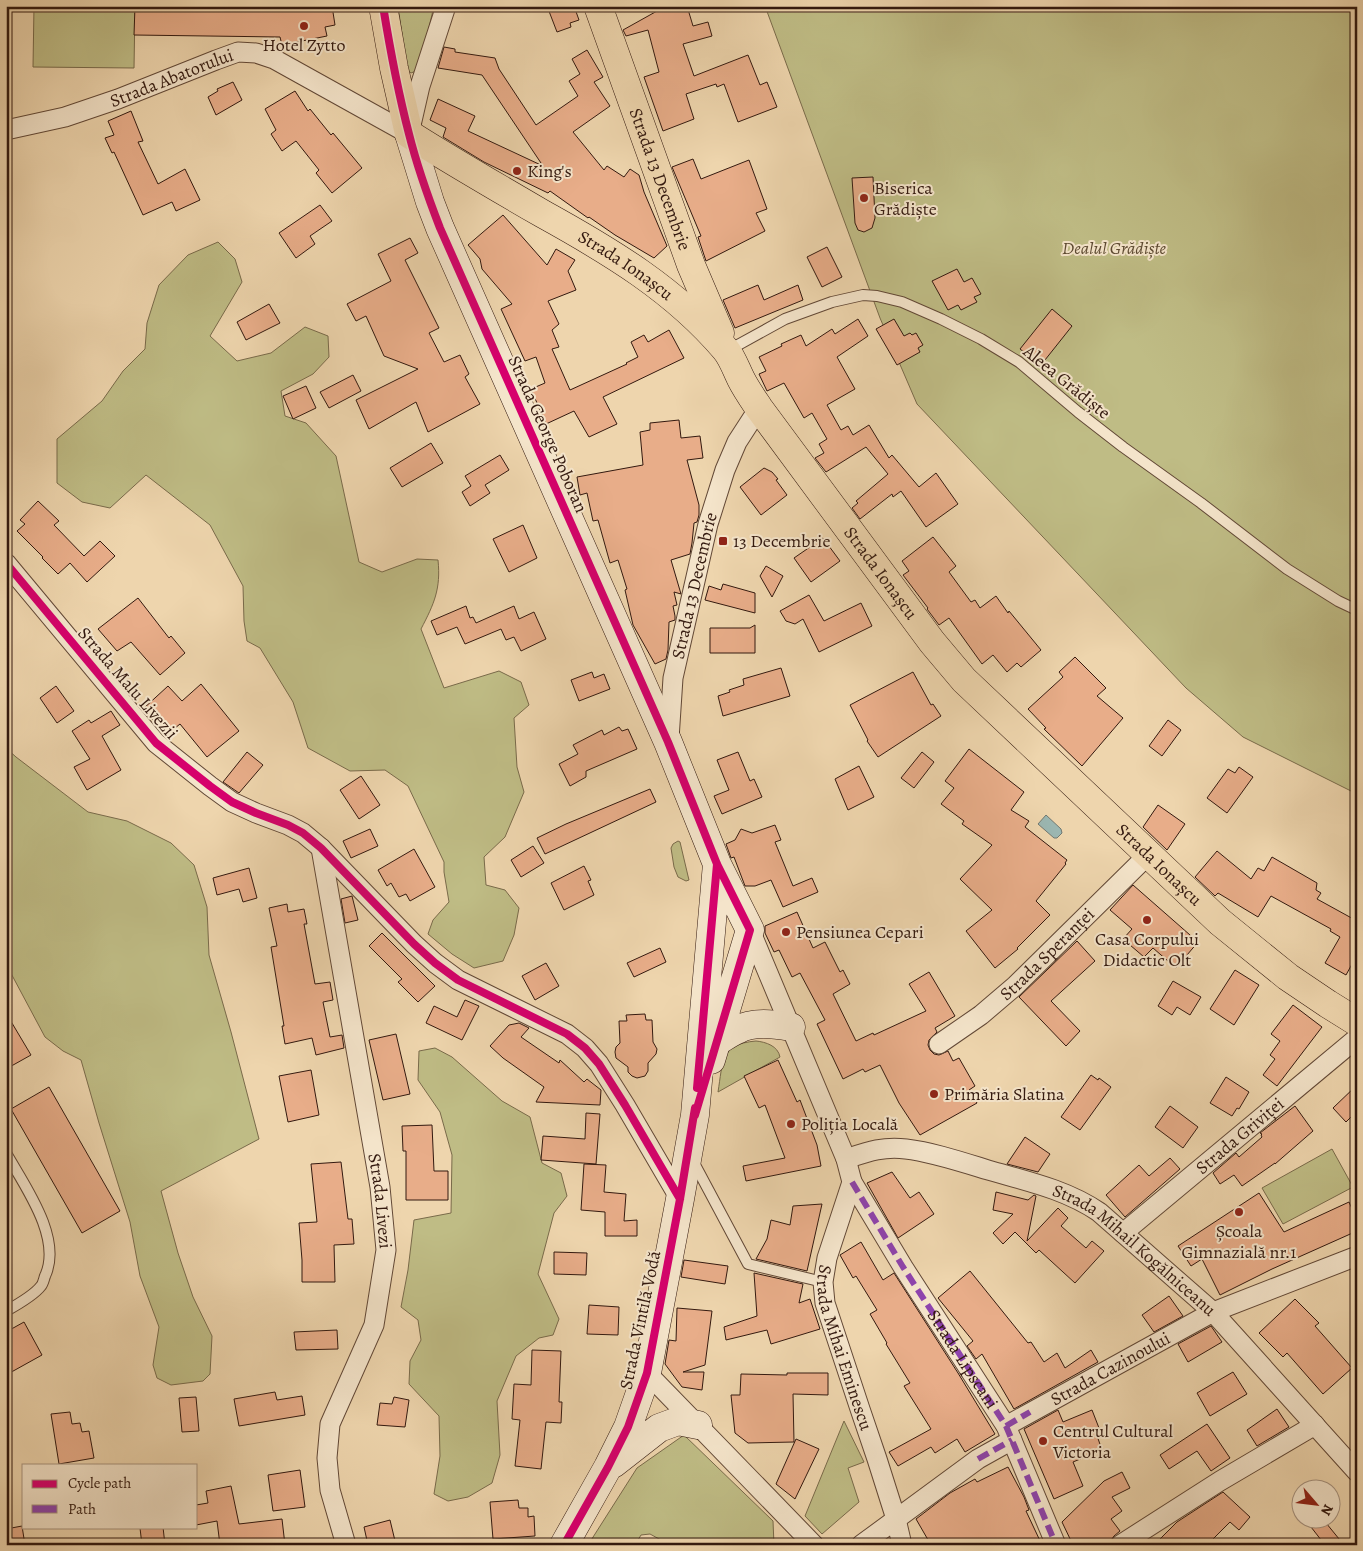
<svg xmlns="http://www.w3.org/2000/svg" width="1363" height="1551" viewBox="0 0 1363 1551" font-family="Alegreya,serif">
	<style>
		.green { fill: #bfbc85; stroke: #796a4a }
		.water { fill: #9bb7b2; stroke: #717871 }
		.building { fill: #e8ad89; stroke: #33190f }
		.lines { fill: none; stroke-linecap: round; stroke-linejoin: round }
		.lane-casing { stroke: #624836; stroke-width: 12 }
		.street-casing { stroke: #624836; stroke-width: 21 }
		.secondary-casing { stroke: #33190f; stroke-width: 29 }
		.primary-casing { stroke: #33190f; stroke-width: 29 }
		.lane { stroke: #f4e4ca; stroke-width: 10 }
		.street { stroke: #f4e4ca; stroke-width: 19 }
		.secondary { stroke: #f4e4ca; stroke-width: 28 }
		.primary { stroke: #eed5ad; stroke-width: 28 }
		.quiet { stroke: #8e44ad; stroke-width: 6; stroke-dasharray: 12 6; stroke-linecap: butt }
		.cycleway-casing { stroke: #f4e4ca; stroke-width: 11 }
		.cycleway { stroke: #d6006c; stroke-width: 8 }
		.poi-dot { fill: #8f2418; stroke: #f4e4ca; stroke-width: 2 }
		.labels { text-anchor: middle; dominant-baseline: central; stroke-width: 4; stroke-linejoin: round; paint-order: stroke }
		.poi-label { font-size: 18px; fill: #33190f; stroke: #f4e4ca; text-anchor: start }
		.street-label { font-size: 18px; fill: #33190f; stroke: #f4e4ca }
		.park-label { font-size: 18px; font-style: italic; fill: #5d4a32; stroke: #f4e4ca }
	</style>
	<rect width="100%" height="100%" fill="#eed5ad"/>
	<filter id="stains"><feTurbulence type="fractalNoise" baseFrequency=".004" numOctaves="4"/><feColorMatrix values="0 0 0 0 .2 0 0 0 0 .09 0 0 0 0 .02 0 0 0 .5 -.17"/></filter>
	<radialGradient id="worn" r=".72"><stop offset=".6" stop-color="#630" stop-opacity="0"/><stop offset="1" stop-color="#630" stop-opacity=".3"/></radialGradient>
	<path class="green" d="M34,6H135L134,68L33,67Z
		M398,6H434L420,66L416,71L411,73L407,70Z
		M765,6H1357V794L1243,737L1186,688L917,404L880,318Z
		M218,242L235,259L242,282L210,336L237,361L271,353L305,327L328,336L329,357L313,374L281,391L285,416L306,423L336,456L359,562L382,572L417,559L438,560C441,589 434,604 421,629L444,688L499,671L521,682L529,705L514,718L517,767L524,792L505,837L484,857L486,885L505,890L519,908L514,935L503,961L474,968L452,954L428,934L433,920L449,902L444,872V862L408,786L385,770L350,771L308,748L293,702L260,648L247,641L244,621L243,586L210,525L146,475L110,508L82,502L57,483V439L102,401L123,371L145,349L147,323L159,285L188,255Z
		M6,748L16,757L88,812L127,821L171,843L194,865L207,907L209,955L231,1032L259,1139L161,1191L178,1253L193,1297L212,1336L210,1374L203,1381L171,1385L157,1378L153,1365L159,1327L140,1276L130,1222L99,1123L81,1060L63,1051L45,1037L6,964Z
		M678,841L680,842L688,876L689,880L686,881L678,877L674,867L671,848L673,844Z
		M756,1041C766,1042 778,1046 780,1057L718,1092C723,1062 720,1044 756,1041Z
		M435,1048L452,1057L502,1101L530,1117L542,1163L561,1173L567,1196L554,1213L538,1274L559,1319L553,1335L539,1338L516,1356L497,1401L500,1455L492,1483L468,1497L448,1501L434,1494L440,1456L439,1416L409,1384L410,1361L421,1340L418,1320L401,1307L408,1270L414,1220L451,1213L452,1155L440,1112L418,1080L419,1051Z
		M1332,1149L1353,1187L1283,1224L1262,1188Z
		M844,1421L864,1462L848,1468L859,1502L822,1534L805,1516Z
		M684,1435L773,1521L774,1545H670L650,1534L641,1535L635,1545H588L637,1468Z"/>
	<path class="water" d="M1046,815L1061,829L1062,833L1057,838H1054L1038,824Z"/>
	<path class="building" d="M135,6H332L335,25L325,27L327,36L282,45L280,37L134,35Z
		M547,6H574L579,20L570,23L571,27L557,32Z
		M666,6H687L693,26L708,22L712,36L683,44L694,76L748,55L760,85L767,82L777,107L738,122L724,84L717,87L716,84L686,94L694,119L663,131L644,77L659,72L648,30L626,36L623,30Z
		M444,47L455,49V52L495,58L499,69L536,125L578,96L569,81L580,74L572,59L587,50L603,77L594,82L610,106L573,132L604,170L607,166L624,177L630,169L639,175L644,192L667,246L654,258L615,235L589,217L588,218L550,191L548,193L484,162L443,137L446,128L430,120L438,99L475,116L468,131L543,166L482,75L438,68Z
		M233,82L242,100L216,115L208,97L218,91L217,89Z
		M295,91L308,111L310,109L331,135L333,133L362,168L332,193L316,173L319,170L296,141L282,151L271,134L276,130L265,109Z
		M131,111L143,141L138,142L158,184L185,169L200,200L176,211L172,202L143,215L114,152L112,153L105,138L114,135L108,121Z
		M693,159L701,179L749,160L767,209L756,213L765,231L706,261L698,237L701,236L672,167Z
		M873,177L875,218L872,228L864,232L858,230L855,223L852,178Z
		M320,205L332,221L310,236L315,244L296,258L279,233Z
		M503,215L547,265L556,249L575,260L568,271L576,290L548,301L559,324L552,330L559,347L552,349L570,390L627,364L626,363L638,357L631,342L644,335L648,342L669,330L684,358L603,397L617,424L589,437L574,411L546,424L531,389L545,383L536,357L525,361L501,309L512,304L482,269L480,259L468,245Z
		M410,238L418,253L405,260L439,328L429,333L444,362L460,355L469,374L465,377L480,404L428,432L416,402L369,429L356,400L418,369L384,356L366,316L356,321L347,304L391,281L378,254Z
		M827,247L842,277L822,287L807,257Z
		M957,269L964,282L972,278L981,294L974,297L977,302L961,310L958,305L948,310L932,281Z
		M758,285L764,300L798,285L803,300L735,328L723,300Z
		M269,304L280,323L246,340L237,322Z
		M1052,309L1072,326L1041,365L1020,349Z
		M858,319L868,336L837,357L855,389L827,405L841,430L848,426L853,435L869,425L889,458L892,455L919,487L936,473L958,504L926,527L901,491L893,497L892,494L860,519L852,508L858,503L856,501L888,474L866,447L826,472L815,458L824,453L819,444L827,439L812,413L804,418L784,383L767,391L759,374L766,371L759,357L782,346L781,344L801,335L806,346L832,329L835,334Z
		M894,319L904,336L910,333L912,335L916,333L923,345L918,348L920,352L897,365L876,329Z
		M353,375L361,391L329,408L320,392Z
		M306,386L316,408L293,419L283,396Z
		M679,420L681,438L700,436L703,458L687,460L699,505V515L697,522L694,523L692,543L690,554L671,560L681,594L674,592L677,605L673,606L675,616V620L669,622L668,650L666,659L655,664L633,625L625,590L627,589L618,560L610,563L598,520L593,521L587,493L580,495L577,477L643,465L640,432L650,430V423Z
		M431,443L443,463L402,487L390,468Z
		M500,455L509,470L485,485L490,493L470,506L462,492L471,486L465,476Z
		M764,468L772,472L778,479L776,480L787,495L761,515L740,487Z
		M38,501L59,521L54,525L84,556L100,541L115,556L87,582L70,563L58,574L42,558L43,557L17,531L25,524L20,520Z
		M523,525L537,558L509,572L493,539Z
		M933,537L956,566L949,572L971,602L975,600L980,608L996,596L1008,613L1009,611L1041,650L1021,667L1017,663L1007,672L993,655L982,664L949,618L939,625L927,609L928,608L903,575L909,571L902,561Z
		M823,538L840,561L811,582L794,558Z
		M766,566L783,576L772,597L760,576Z
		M723,584L755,593V613L705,600L709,586L721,590Z
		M809,595L824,621L861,603L872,626L819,652L803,619L795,624L786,621L780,611Z
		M138,598L169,638L171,636L185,653L160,675L131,642L117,651L98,629Z
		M466,606L470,618L473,617L476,623L514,606L519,619L534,612L546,639L521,651L514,637L506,640L501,629L465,644L457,627L437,635L431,621Z
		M755,625V653H710V628H750Z
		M1075,657L1106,688L1097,696L1123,718L1082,766L1044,729L1046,728L1028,709L1063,677L1059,672Z
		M781,668L790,696L723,716L718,696L730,692L729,690L744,685L743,679Z
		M592,672L594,678L604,674L610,689L579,701L571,680Z
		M913,672L931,705L933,704L941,716L878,757L867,741L868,740L850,705Z
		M201,684L239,731L207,757L180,724L169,733L157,720L155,722L143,709L168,686L182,701Z
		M56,686L74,711L57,723L40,698Z
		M111,711L120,725L102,736L121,770L87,790L74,767L90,759L72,731L89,720L91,723Z
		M1168,720L1181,730L1162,756L1149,746Z
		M619,727L622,731L628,729L637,749L586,771V777L570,786L559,764L578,754L573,745L602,730L604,735Z
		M969,749L1024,792L1011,810L1029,821L1025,827L1067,860L1065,863L1066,864L1036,901L1050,915L1017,948L1018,949L995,968L966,931L992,910L960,879L992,845L962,824L964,821L941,804L954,788L945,781Z
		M247,752L263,765L239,793L223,782Z
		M738,752L750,781L754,779L762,797L722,814L714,796L729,790L717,760Z
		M922,752L934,762L914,788L901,778Z
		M859,766L874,797L848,810L835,779Z
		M1239,767L1253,777L1227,813L1207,798L1228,769L1235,773Z
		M361,776L380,805L359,819L340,790Z
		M650,789L656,802L545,854L537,838L566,824Z
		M1158,805L1185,824L1167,850L1143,827Z
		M775,825L781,840L775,842L793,886L812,878L818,892L783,907L771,880L755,886H745L734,857L731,858L726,844L735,840L741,829L752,833Z
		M370,829L378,846L351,858L343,841Z
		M533,846L544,863L521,877L511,860Z
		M414,849L435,887L410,901L406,894L399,897L391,883L387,886L378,870Z
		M1217,851L1251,879L1258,868L1264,871L1272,857L1317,883L1316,890L1321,893L1317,899L1357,921V955L1346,975L1325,963L1340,937L1330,931L1331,929L1271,896L1258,917L1218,893L1215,896L1195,877Z
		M584,866L591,880L588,881L594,895L564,910L551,883Z
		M249,868L257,898L243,902L239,889L217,895L213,878Z
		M1133,885L1198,942L1176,968L1153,948L1144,957L1123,939L1132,929L1110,910Z
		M352,896L358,920L345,923L341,899Z
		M287,904L288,912L304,909L307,924H304L315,984L330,982L333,1000L323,1002L330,1037L342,1035L344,1048L316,1055L312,1038L285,1044L282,1026H284L271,947L277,946L269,908Z
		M797,912L813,948L825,942L840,972L843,970L850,984L833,994L856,1041L873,1033L874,1035L926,1011L909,984L929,972L955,1016L935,1028L937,1032L929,1040L928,1045L930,1050L934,1054L939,1055L948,1051L953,1061L959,1058L975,1086L969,1090L977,1103L920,1135L899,1103L880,1065L865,1072L863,1069L843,1079L817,1024L825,1020L800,973L792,977L779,950L774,952L765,933V926Z
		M382,933L435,986L418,1002L398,982L402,979L369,946Z
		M1077,941L1095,961L1051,1001L1080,1031L1066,1046L1019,997Z
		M660,948L666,962L634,977L627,963Z
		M546,963L559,986L535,1000L522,976Z
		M1235,970L1259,985L1234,1025L1210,1009Z
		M1173,981L1201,997L1190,1015L1177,1007L1172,1015L1158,1006Z
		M465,1000L479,1006L462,1040L426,1023L434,1006L457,1017Z
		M1293,1005L1322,1027L1277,1086L1263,1075L1275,1059L1270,1055L1280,1041L1271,1034Z
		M6,1013L31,1055L6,1069Z
		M645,1014L646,1020H652L653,1042L657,1049L656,1054L648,1063V1071L645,1076L637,1078L632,1076L628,1072V1067L616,1058L615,1052L616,1047L620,1043L619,1021H627L626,1015Z
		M519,1023L529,1028L521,1037L559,1063L560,1060L584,1082L587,1079L601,1090L600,1105L536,1102L544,1087L503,1058L490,1046L509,1025Z
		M396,1034L410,1094L383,1100L369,1040Z
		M778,1060L797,1102L800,1100L817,1145L821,1166L746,1181L743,1166L785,1158L765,1105L759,1108L744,1076Z
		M311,1070L319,1115L288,1122L279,1076Z
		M1091,1075L1098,1080L1099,1078L1111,1087L1080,1130L1061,1117Z
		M1226,1077L1249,1092L1239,1109L1237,1108L1232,1116L1210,1103Z
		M1357,1085V1111L1346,1122L1333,1108Z
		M49,1087L120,1211L82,1233L11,1109Z
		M1170,1106L1198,1127L1183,1148L1155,1127Z
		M1295,1106L1313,1131L1275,1164V1163L1242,1186L1234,1175L1220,1184L1213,1173L1236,1153L1239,1157L1262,1137L1261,1135L1262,1134L1260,1133Z
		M586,1113L600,1114L596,1164L541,1160L543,1136L585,1139Z
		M432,1125L434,1171H448V1200H406V1151H403L402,1126Z
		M1025,1137L1050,1154L1038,1172L1007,1164Z
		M1170,1158L1180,1169L1125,1217L1106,1195L1139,1165L1149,1176Z
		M341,1162L348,1219H352L354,1244L334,1245L335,1282H302V1260L299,1223L317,1222L311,1164Z
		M584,1164L606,1165L604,1192L626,1194L624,1221L637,1220V1236H605V1212L581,1210Z
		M892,1172L910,1198L919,1192L934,1214L898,1238L867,1183Z
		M996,1192L1028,1200L1034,1195L1036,1196L1027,1241L1058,1208L1068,1218L1061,1226L1086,1248L1092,1241L1104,1251L1075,1283L1039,1250L1036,1253L1015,1232L1003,1244L993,1233L1013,1214L993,1210Z
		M1259,1193L1284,1232L1349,1202L1357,1220V1231L1272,1269L1220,1295L1202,1259L1191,1266L1178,1246Z
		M822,1204L807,1271L756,1259L767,1239L771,1220L790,1225L793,1206Z
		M861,1242L883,1280L894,1273L958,1373L995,1434L965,1452L957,1439L935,1453L931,1447L898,1466L889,1452L931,1429L904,1386L910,1383L886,1344L887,1343L870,1314L877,1310L856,1276L853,1278L840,1255Z
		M554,1252L587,1253L586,1275L554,1274Z
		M684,1260L728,1266L725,1284L681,1277Z
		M970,1271L1028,1343L1031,1342L1044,1362L1057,1353L1065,1368L1091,1350L1098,1362L1014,1409L982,1354L976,1359L967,1346L973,1341L938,1298Z
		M754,1273L803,1284L799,1303L810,1299L820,1329L771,1344L767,1330L726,1340L724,1327L757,1316Z
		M1169,1296L1183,1316L1154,1332L1142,1315Z
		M1295,1299L1319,1323L1315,1326L1352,1368L1323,1394L1287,1353L1283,1357L1259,1333Z
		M589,1305L619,1307L618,1335L587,1334Z
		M677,1308L712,1311L705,1365L683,1372H704L702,1390L682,1387L665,1364L669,1340L676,1341Z
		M24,1322L42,1355L6,1375V1332Z
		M1211,1326L1222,1342L1188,1362L1178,1344Z
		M337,1330L338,1349L296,1350L294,1332Z
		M532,1350L561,1351L559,1402H562L561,1423L546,1422L541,1469L515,1466L520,1420L512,1419L514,1384L531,1385Z
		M1233,1372L1247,1394L1210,1416L1197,1393Z
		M787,1373H828V1395L793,1394L794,1442L748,1443L735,1433L731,1395H740L741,1374L787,1375Z
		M275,1392L277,1400L302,1396L305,1415L239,1426L234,1399Z
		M196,1397L199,1431L182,1432L179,1398Z
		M394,1397L409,1400L405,1427L377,1425L380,1403L392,1404Z
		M1277,1409L1289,1427L1257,1446L1247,1430Z
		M1058,1410L1063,1422L1092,1410L1099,1428L1095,1430L1102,1450L1073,1462L1083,1486L1054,1499L1024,1429Z
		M70,1412L72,1424L80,1423L82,1432L89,1431L94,1458L59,1464L51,1414Z
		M1207,1424L1230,1458L1211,1471L1197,1451L1169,1469L1160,1455Z
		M796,1439L819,1449L795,1499L776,1484Z
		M1008,1467L1024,1497L1029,1510L1026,1511L1042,1545H931L916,1519L950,1493L975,1479L977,1482Z
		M300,1470L305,1507L273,1511L268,1475Z
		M1122,1472L1130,1488L1112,1497L1122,1511L1111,1519L1120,1531L1114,1536L1108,1545H1073L1062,1522L1104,1481Z
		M231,1486L239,1524L282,1519L285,1545H220L217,1521L196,1525V1505L208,1503L206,1491Z
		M1223,1492L1250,1517L1239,1530L1230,1522L1207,1545H1154L1177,1522Z
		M518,1500L519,1508H528V1517L534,1516L535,1536L493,1539L490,1502Z
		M1304,1518H1322L1344,1545H1325Z
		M390,1520L396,1545H368L364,1527Z
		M22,1526L25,1545H6V1529Z
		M163,1527L165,1545H142L140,1528Z"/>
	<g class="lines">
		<g class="lane-casing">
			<path id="lane" d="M727,351L785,319L832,302L863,295L877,296L902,302L941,319L981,339L1019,362L1078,412L1123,447L1201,503L1287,569L1338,601L1357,610
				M6,1153C24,1185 63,1238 45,1276C44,1279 43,1284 41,1286C35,1294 15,1306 6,1311
				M693,1161L748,1264L823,1282"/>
		</g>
		<g class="street-casing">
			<g id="street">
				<path id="s1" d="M6,130L65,117L118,99L216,60L238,52L256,53L274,59L409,134L420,86L446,6"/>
				<path d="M6,563L156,743L210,786L232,802L256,813L288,825L303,833L321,848L414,944L435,963L458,980L567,1034L585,1048L599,1064L625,1105L680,1199"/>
				<path id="s2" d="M669,739L673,678L708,524L725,470L737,442L759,408"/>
				<path id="s3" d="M321,848L380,1187L386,1250L374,1325L330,1424L327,1458L330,1490L346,1545"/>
				<path id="s4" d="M750,930L846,1159L852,1182L827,1258L823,1282L825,1303L860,1409L877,1459L896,1519L902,1545"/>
				<path id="s5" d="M939,1044L981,1015L1015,986L1149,854"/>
				<path id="s6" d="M846,1159C867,1152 883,1146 906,1149C932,1152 962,1162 988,1170C1026,1181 1065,1189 1099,1212L1213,1312L1357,1472"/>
				<path id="s7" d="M852,1182L903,1267L1006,1426L1056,1545"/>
				<path id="s8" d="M1123,1233L1357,1038"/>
				<path d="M647,1373L814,1545"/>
				<path id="s9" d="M1006,1426L1213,1312L1357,1256"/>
				<path d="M861,1545L978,1459L1012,1440"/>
				<path d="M1120,1545L1220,1481L1315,1425"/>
			</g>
		</g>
		<g class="secondary-casing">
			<path id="secondary" d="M409,134L430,202L440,228L668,742L717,864L750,930
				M716,1042C723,1038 730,1033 737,1030C753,1021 774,1024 791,1027
				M711,1060L750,930
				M613,1464L659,1428L678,1421L698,1425
				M564,1545L608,1467L628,1427L647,1373L680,1199L695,1115L717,864"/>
		</g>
		<g class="primary-casing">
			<g id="primary">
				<path id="s10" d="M383,6L394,68L409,134C453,162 498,188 543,214C610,251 675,290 725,349C732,357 736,369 741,379C746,389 753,399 759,408L932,642L964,680L1220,922L1288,977L1328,1004L1357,1022"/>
				<path id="s11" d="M598,6L691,265L720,333"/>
			</g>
		</g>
		<use href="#lane" class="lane"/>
		<use href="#street" class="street"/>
		<use href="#secondary" class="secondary"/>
		<use href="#primary" class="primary"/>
		<path class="quiet" d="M6,319H12
			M852,1182L903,1267L1006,1426L1056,1545
			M1006,1426L1030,1412
			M978,1459L1012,1440"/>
		<g class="cycleway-casing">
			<path id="cycleway" d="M383,6C390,49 398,92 409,134C417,166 428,197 440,228L668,742L717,864L750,930L695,1115
				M6,563L156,743L210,786L232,802L256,813L288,825L303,833L321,848L414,944L435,963L458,980L567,1034L585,1048L599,1064L625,1105L680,1199
				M697,1088L717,864
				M564,1545L608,1467L628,1427L647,1373L680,1199L695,1108"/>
		</g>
		<use href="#cycleway" class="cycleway"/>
	</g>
	<g class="poi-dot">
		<circle cx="304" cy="26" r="5"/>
		<circle cx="517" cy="171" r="5"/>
		<circle cx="864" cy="198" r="5"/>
		<rect x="718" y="536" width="10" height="10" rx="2.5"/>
		<circle cx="1147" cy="920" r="5"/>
		<circle cx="786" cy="932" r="5"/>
		<circle cx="934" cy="1094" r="5"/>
		<circle cx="791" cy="1124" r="5"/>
		<circle cx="1239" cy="1212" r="5"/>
		<circle cx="1043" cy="1441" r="5"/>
	</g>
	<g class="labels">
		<g class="poi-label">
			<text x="304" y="45" text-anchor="middle">Hotel Zytto</text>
			<text x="527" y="171">King's</text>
			<text x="874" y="188">Biserica<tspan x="874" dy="21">Grădiște</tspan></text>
			<text x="733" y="541">13 Decembrie</text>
			<text x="796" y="932">Pensiunea Cepari</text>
			<text x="1147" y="939" text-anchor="middle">Casa Corpului<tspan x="1147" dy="21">Didactic Olt</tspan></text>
			<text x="944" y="1094">Primăria Slatina</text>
			<text x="801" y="1124">Poliția Locală</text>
			<text x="1239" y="1231" text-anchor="middle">Școala<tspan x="1239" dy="21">Gimnazială nr.1</tspan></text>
			<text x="1053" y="1431">Centrul Cultural<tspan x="1053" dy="21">Victoria</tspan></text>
		</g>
		<g class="street-label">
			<text stroke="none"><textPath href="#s1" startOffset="174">Strada Abatorului</textPath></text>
			<text stroke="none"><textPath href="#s11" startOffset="184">Strada 13 Decembrie</textPath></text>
			<text stroke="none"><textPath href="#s10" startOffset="384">Strada Ionașcu</textPath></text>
			<text transform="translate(1067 382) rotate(39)">Aleea Grădiște</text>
			<text transform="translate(548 434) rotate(66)">Strada George Poboran</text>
			<text stroke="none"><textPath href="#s10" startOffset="788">Strada Ionașcu</textPath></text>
			<text stroke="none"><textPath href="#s2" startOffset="156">Strada 13 Decembrie</textPath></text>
			<text transform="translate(128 683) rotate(49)">Strada Malu Livezii</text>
			<text stroke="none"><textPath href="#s10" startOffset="1192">Strada Ionașcu</textPath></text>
			<text stroke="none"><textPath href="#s5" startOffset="141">Strada Speranței</textPath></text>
			<text stroke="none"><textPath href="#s8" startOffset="152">Strada Griviței</textPath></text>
			<text stroke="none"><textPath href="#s3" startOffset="358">Strada Livezi</textPath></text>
			<text stroke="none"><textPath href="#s6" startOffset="316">Strada Mihail Kogălniceanu</textPath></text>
			<text transform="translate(640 1320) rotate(-78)">Strada Vintilă Vodă</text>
			<text stroke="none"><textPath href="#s4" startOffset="445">Strada Mihai Eminescu</textPath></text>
			<text stroke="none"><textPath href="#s7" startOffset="209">Strada Lipscani</textPath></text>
			<text stroke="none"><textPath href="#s9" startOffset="119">Strada Cazinoului</textPath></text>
		</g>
		<g class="park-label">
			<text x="1114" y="248">Dealul Grădiște</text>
		</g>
	</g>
	<rect width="1363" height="1551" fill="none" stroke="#eed5ad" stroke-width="25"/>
	<rect x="8" y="8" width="1348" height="1536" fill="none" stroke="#33190f" stroke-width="2.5"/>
	<rect x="12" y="12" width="1338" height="1526" fill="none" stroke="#33190f"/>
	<rect x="22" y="1464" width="175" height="65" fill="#f4e4ca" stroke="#a7937f"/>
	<rect x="32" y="1480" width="25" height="8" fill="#d6006c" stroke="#a7937f"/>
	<text x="68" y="1488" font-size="15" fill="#33190f">Cycle path</text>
	<rect x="32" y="1505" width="25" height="8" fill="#8e44ad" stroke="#a7937f"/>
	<text x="68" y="1514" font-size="15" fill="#33190f">Path</text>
	<g transform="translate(1316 1504) rotate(118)"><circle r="24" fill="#f4e4ca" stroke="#a7937f"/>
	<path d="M0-4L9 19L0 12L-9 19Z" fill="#8f2418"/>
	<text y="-8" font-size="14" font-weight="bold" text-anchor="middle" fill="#33190f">N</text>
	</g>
	<rect width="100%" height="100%" filter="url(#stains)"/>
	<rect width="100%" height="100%" fill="url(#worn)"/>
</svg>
